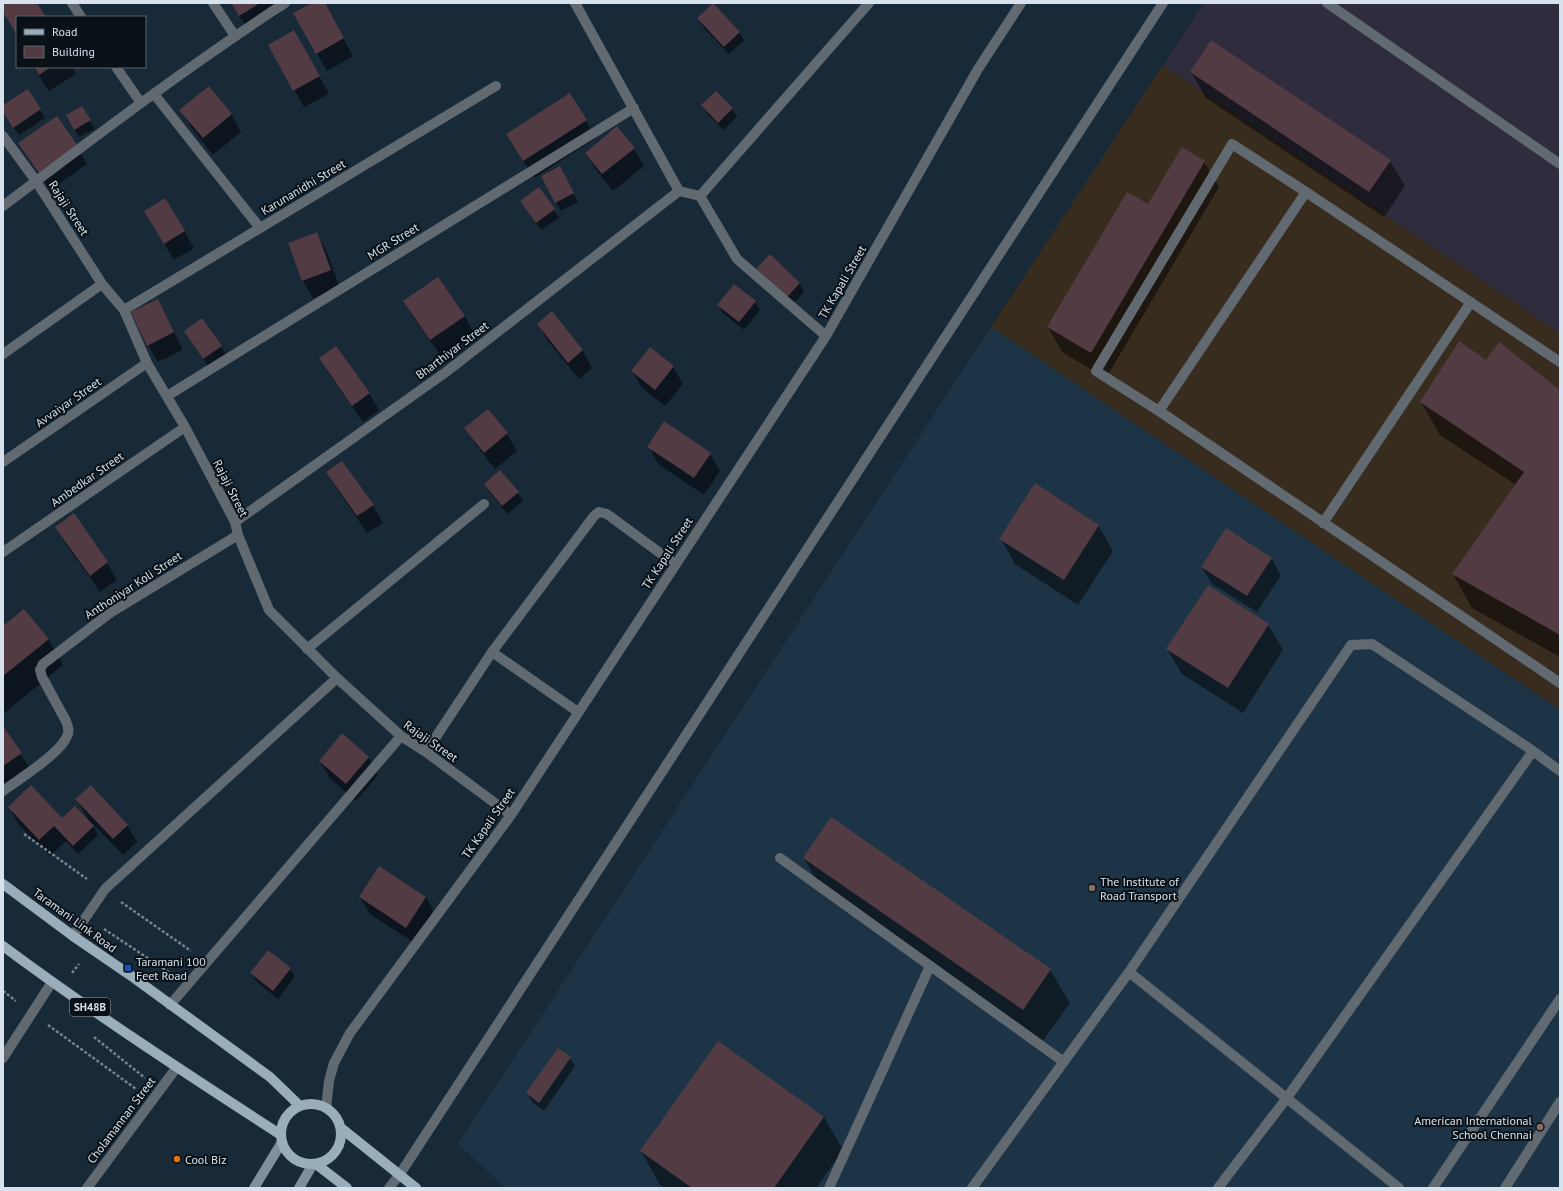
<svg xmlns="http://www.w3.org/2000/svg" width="1563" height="1191" viewBox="0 0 1563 1191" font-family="'PT Sans',sans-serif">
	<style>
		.commercial { fill: #382c1e }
		.industrial { fill: #2f2c3d }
		.built { fill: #1d3446 }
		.shadow { fill: #0007 }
		.building { fill: #523b43 }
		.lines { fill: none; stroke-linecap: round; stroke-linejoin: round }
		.path { stroke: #768490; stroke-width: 2.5; stroke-dasharray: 3 2; stroke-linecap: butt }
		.service { stroke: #616a71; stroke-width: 10 }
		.minor { stroke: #616a71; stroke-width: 10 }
		.tertiary { stroke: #616a71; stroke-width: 10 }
		.secondary { stroke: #818f9b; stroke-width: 10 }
		.primary { stroke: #99adbb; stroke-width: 10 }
		.education-dot { fill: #8d6e63; stroke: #091117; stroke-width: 1.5 }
		.transit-dot { fill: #1a4fb4; stroke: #091117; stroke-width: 1.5 }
		.food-dot { fill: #e8710a; stroke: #091117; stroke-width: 1.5 }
		.labels { text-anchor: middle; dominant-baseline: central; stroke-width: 4; stroke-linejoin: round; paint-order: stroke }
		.shield { fill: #091117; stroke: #99a3ac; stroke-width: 1 }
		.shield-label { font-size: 11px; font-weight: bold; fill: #d7e2ec }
		.street-label { font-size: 12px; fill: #d7e2ec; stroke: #091117 }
		.poi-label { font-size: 12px; fill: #d7e2ec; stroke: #091117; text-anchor: start }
	</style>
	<rect width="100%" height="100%" fill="#182937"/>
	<path class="commercial" d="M1163,65L1560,333V710L991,327Z"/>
	<path class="industrial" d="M1204,3H1560V333L1163,65Z"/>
	<path class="built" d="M991,327L1560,710V1188H506L458,1144Z"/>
	<path class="shadow" d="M231,3H274L280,13L250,32Z
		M314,3H324L353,56L327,71L294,14Z
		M698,18L739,32L744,40L729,54L703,27Z
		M294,32L329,94L304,107L294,90Z
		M33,67H72L76,74L49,91Z
		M1191,72L1390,161L1405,186L1384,217L1206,98Z
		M209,87L232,115L241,132L213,155L191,127L181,110Z
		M27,90L45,118L19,135L3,111V106Z
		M716,92L732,109L737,117L723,130L707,113L702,105Z
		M570,94L596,138L534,178L517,151Z
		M82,107L95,129L79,137L67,116Z
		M19,143L77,147L87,164L50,190Z
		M634,149L644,166L613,191L596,170L586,153Z
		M1204,162L1219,187L1106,378L1062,352L1048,327L1148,205Z
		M564,176L578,202L561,211L556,202Z
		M521,201L554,210L559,218L541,230Z
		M155,228L184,231L194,248L174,260Z
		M316,233L326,250L340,288L313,298L303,281L289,243Z
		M762,277L800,283L804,292L792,305Z
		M158,300L183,350L158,362L148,345Z
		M404,301L465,316L474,333L441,356L414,318Z
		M755,302L760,310L744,330L723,313L718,305Z
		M552,313L583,351L592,368L579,379L548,341L538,324Z
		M190,339L221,346L226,355L208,367Z
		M320,358L369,393L379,410L363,422L330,375Z
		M1487,361L1560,391V657L1472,608L1453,574L1516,485L1440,435L1421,402Z
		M673,367L683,384L665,406L642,388L632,371Z
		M665,423L710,454L720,471L704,495L658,464L649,447Z
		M466,428L507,434L517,451L495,469L476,445Z
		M327,472L373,506L383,523L367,533L337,489Z
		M485,484L518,493L523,501L507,514L490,492Z
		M74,515L107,563L117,580L100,592L66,544L57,527Z
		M1098,525L1113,551L1078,605L1015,564L1001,539Z
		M1271,558L1281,575L1257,612L1212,584L1202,567Z
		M24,610L49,640L63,665L3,714V628Z
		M1268,625L1283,650L1243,713L1182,674L1167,649Z
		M3,727L31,770L3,790Z
		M369,758L378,775L356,801L330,778L320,761Z
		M77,800L127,825L137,842L123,855L91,822L98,835L78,854L66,841L50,856L19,825L9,807L61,818L89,821Z
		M804,858L1050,970L1070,1003L1042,1042L823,892Z
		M360,897H426L435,914L416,944L370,914Z
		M290,969L295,977L278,999L256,981L251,973Z
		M570,1058L575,1066L544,1111L532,1102L527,1093Z
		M824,1117L843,1150L816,1188H665L660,1185L641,1151Z"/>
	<path class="building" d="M3,3H37L46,17H17V35L3,12Z
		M231,3H260L239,16Z
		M312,3H325L344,38L316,54L293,13Z
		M713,3L740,32L724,47L697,18Z
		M294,30L320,76L293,91L268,45Z
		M1211,40L1391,160L1369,192L1190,72Z
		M34,67H51L39,75Z
		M209,86L232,114L203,138L179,110Z
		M28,89L41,109L13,128L3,112V105Z
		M716,91L733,108L718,123L701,105Z
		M570,93L587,120L523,161L506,134Z
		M82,106L91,120L74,130L66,115Z
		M57,116L78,146L39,173L18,143Z
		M617,126L635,148L602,174L585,153Z
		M1182,147L1205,161L1091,353L1047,327L1127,192L1148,204Z
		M560,166L574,193L555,203L541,176Z
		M539,187L555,209L536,223L520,201Z
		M165,198L185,231L164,244L144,211Z
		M317,232L331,270L302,281L288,243Z
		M770,254L800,283L787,297L756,269Z
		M438,277L465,316L430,340L403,301Z
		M734,284L756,301L739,322L717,305Z
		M158,299L174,332L147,346L131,312Z
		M552,311L583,350L568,363L537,324Z
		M202,318L222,346L203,359L184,331Z
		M1459,341L1486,360L1499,342L1560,390V635L1452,574L1524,472L1420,402Z
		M336,346L370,393L352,406L319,358Z
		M650,347L674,366L655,390L631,371Z
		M488,409L508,433L484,453L464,428Z
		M664,421L711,453L694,478L647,447Z
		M342,461L374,505L357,516L326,472Z
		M500,470L519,492L502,506L484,484Z
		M1035,483L1099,525L1064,580L999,539Z
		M74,513L108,562L90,576L55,527Z
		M1226,528L1272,558L1247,596L1201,567Z
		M1208,585L1269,624L1228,688L1166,649Z
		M24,609L49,639L3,676V626Z
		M3,726L22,753L3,766Z
		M342,733L369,757L346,784L319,761Z
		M31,785L62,818L75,806L94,826L73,846L54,826L39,840L8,807Z
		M91,785L128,825L113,839L75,799Z
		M831,817L1051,969L1023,1010L803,858Z
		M379,866L426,897L406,928L359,897Z
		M268,950L291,968L273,991L250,973Z
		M718,1041L824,1117L774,1188H692L640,1151Z
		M558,1048L571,1057L539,1103L526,1093Z"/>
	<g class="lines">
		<path class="path" d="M24,834L87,879
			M121,902L191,951
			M104,929L170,973
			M72,973L79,964
			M3,991L16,1001
			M48,1025L136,1089
			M94,1037L145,1078"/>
		<path class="service" d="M1327,3L1560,164
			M1560,362L1306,192L1232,144L1096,371L1159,411L1560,683
			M1159,411L1306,192
			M1323,523L1471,302
			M780,858L1064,1062
			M1129,972L1399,1188
			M829,1188L930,966
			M972,1188L1129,972L1351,645L1372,644L1533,751L1560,771
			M1218,1188L1286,1099L1533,751
			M1433,1188L1560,999
			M1505,1188L1560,1102"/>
		<path class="minor" d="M72,3L81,17
			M213,3L235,36
			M575,3L679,191L700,196L737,259L826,336
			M116,67L141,103
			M154,94L260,228
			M3,136L36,181L102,284L124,310L147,363L185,427L235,522L238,535L269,610L337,678L401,736L426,752L511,815
			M700,196L869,3
			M3,206C96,136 188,66 285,3
			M124,310L496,86
			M3,354L102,284
			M167,396L634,108
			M3,462L147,363
			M235,522L446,372L679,191
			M3,552L185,427
			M307,649L484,504
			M492,652L578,712
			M426,752L492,652L594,516L599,512L607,514L675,564
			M3,791C19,779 61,753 67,736C70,731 68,726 66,721L42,677L40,670L43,664L110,613L238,535
			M73,936L105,889L337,678
			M170,1005L401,736
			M3,1058L52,982
			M326,1108L329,1081L334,1063L350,1033L511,815L826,336L978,69L1021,3
			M87,1188L177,1067"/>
		<path class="tertiary" d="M389,1188L400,1174L1163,3"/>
		<path class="secondary" d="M254,1188L282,1142
			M299,1188L313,1164"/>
		<path class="primary" d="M3,884L73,936L130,975L270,1077L300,1106
			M3,946C93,1013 187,1074 281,1135
			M281 1134a30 30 0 1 1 60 0a30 30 0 1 1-60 0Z
			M341,1128L416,1188
			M316,1164L347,1188"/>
	</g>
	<g class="education-dot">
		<circle cx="1092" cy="888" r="4"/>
		<circle cx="1540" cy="1127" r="4"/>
	</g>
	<rect class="transit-dot" x="124" y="964" width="8" height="8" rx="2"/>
	<circle class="food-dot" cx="177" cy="1159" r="4"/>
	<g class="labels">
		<rect class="shield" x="70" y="998" width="40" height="18" rx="3"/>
		<g class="shield-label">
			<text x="90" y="1007">SH48B</text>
		</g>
		<g class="street-label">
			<text transform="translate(303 187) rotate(-31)">Karunanidhi Street</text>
			<text transform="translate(69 208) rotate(57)">Rajaji Street</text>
			<text transform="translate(393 241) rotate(-32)">MGR Street</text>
			<text transform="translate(842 282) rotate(-60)">TK Kapali Street</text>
			<text transform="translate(452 350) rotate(-37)">Bharthiyar Street</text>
			<text transform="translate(68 402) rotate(-35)">Avvaiyar Street</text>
			<text transform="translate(87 479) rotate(-35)">Ambedkar Street</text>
			<text transform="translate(231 488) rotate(63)">Rajaji Street</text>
			<text transform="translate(667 553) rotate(-57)">TK Kapali Street</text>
			<text transform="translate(133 585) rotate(-33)">Anthoniyar Koli Street</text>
			<text transform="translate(431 741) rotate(35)">Rajaji Street</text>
			<text transform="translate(488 823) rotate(-55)">TK Kapali Street</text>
			<text transform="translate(75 920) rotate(36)">Taramani Link Road</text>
			<text transform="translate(121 1120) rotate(-53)">Cholamannan Street</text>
		</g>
		<g class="poi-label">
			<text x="1100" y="881">The Institute of<tspan x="1100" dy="14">Road Transport</tspan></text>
			<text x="136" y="961">Taramani 100<tspan x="136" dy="14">Feet Road</tspan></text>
			<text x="1532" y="1120" text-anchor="end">American International<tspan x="1532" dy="14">School Chennai</tspan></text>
			<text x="185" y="1159">Cool Biz</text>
		</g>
	</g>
	<rect width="1563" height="1191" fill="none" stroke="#d7e2ec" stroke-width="8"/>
	<rect x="16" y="16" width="130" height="52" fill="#091117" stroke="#5b656c"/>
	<rect x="24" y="29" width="20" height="6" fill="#99adbb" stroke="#5b656c"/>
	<text x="52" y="36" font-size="12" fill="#d7e2ec">Road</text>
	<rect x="24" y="46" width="20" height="12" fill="#523b43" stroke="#5b656c"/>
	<text x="52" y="56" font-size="12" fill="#d7e2ec">Building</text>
</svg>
